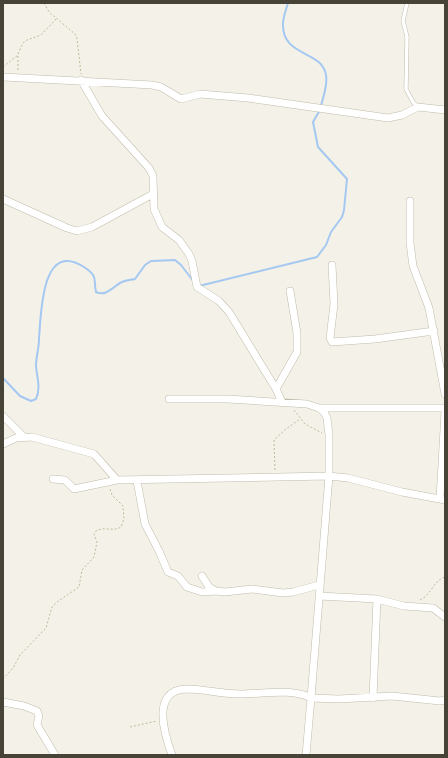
<svg xmlns="http://www.w3.org/2000/svg" width="448" height="758" viewBox="0 0 448 758" font-family="'Sofia Sans Condensed',sans-serif">
	<style>
		.lines { fill: none; stroke-linecap: round; stroke-linejoin: round }
		.stream { stroke: #a4c8f1; stroke-width: 2 }
		.lane-casing { stroke: #c0bbab; stroke-width: 4.5 }
		.street-casing { stroke: #c0bbab; stroke-width: 8 }
		.path { stroke: #c2b99c; stroke-width: 1; stroke-dasharray: 2 2; stroke-linecap: butt }
		.lane { stroke: #fff; stroke-width: 3.5 }
		.street { stroke: #fff; stroke-width: 7 }
	</style>
	<rect width="100%" height="100%" fill="#f4f2e8"/>
	<g class="lines">
		<path class="stream" d="M288,3C286,10 283,17 283,24C282,57 322,50 326,75C328,85 323,97 321,106
			M199,286L317,257L326,245L331,232L342,217L344,210L347,179L318,147L313,122L320,110
			M3,378L20,396L31,401L36,399C41,388 37,378 36,366C36,357 39,348 39,339C41,315 41,239 84,267C99,277 93,279 96,292C107,297 113,286 122,282C126,280 131,280 135,279L145,265L151,261L175,260L181,265L194,282"/>
		<g class="lane-casing">
			<path id="lane" d="M407,3L403,21L407,37L406,89L413,102L418,107"/>
		</g>
		<g class="street-casing">
			<path id="street" d="M3,77L152,85L161,87L181,99L200,94L248,98L388,118L402,115L418,107L445,110
				M81,80L102,116L149,168L153,176L154,209L162,227L179,240L189,254L192,261L197,287L219,301L229,312L276,389
				M3,199L67,228L77,231L92,227L153,194
				M410,201V243L413,266L429,308L445,394
				M332,265L334,304L330,338L332,342L375,339L434,331
				M169,399H228L307,404L319,408L324,412L327,418L329,435V476L311,698L339,699L392,696L440,701L445,700
				M282,402L276,389L297,352V333L290,291
				M319,408H445
				M3,416L24,437
				M3,444L16,438L32,437L94,454L117,480L329,476L348,478L402,492L445,500
				M53,479L65,480L74,489L117,480
				M137,481L145,524L159,551L168,572L178,576L187,587L202,592L216,591
				M440,498L445,412
				M202,576L209,587L216,591L225,592L252,589L283,593L293,592L319,585
				M319,596L377,599L404,606L433,608L445,617
				M373,698L377,599
				M3,702L24,706L37,711L39,716L37,725L55,755
				M172,755C165,736 150,690 186,689C204,689 222,694 241,694C261,694 293,688 311,698L306,755"/>
		</g>
		<path class="path" d="M44,3L49,12L75,34L77,38L81,74
			M3,67L18,55
			M18,70V54L23,43L27,40L41,35L56,19
			M294,410L305,424L322,433
			M275,470L274,440L286,429L300,419
			M420,600C431,595 434,580 445,577
			M3,679L13,668L20,655L46,628L52,607L57,602L79,587L82,570L94,557L97,542L94,534L96,531C105,526 113,532 121,527L124,519L123,506L112,495L110,489
			M130,727L157,721"/>
		<use href="#lane" class="lane"/>
		<use href="#street" class="street"/>
	</g>
	<rect width="448" height="758" fill="none" stroke="#484337" stroke-width="8"/>
</svg>
